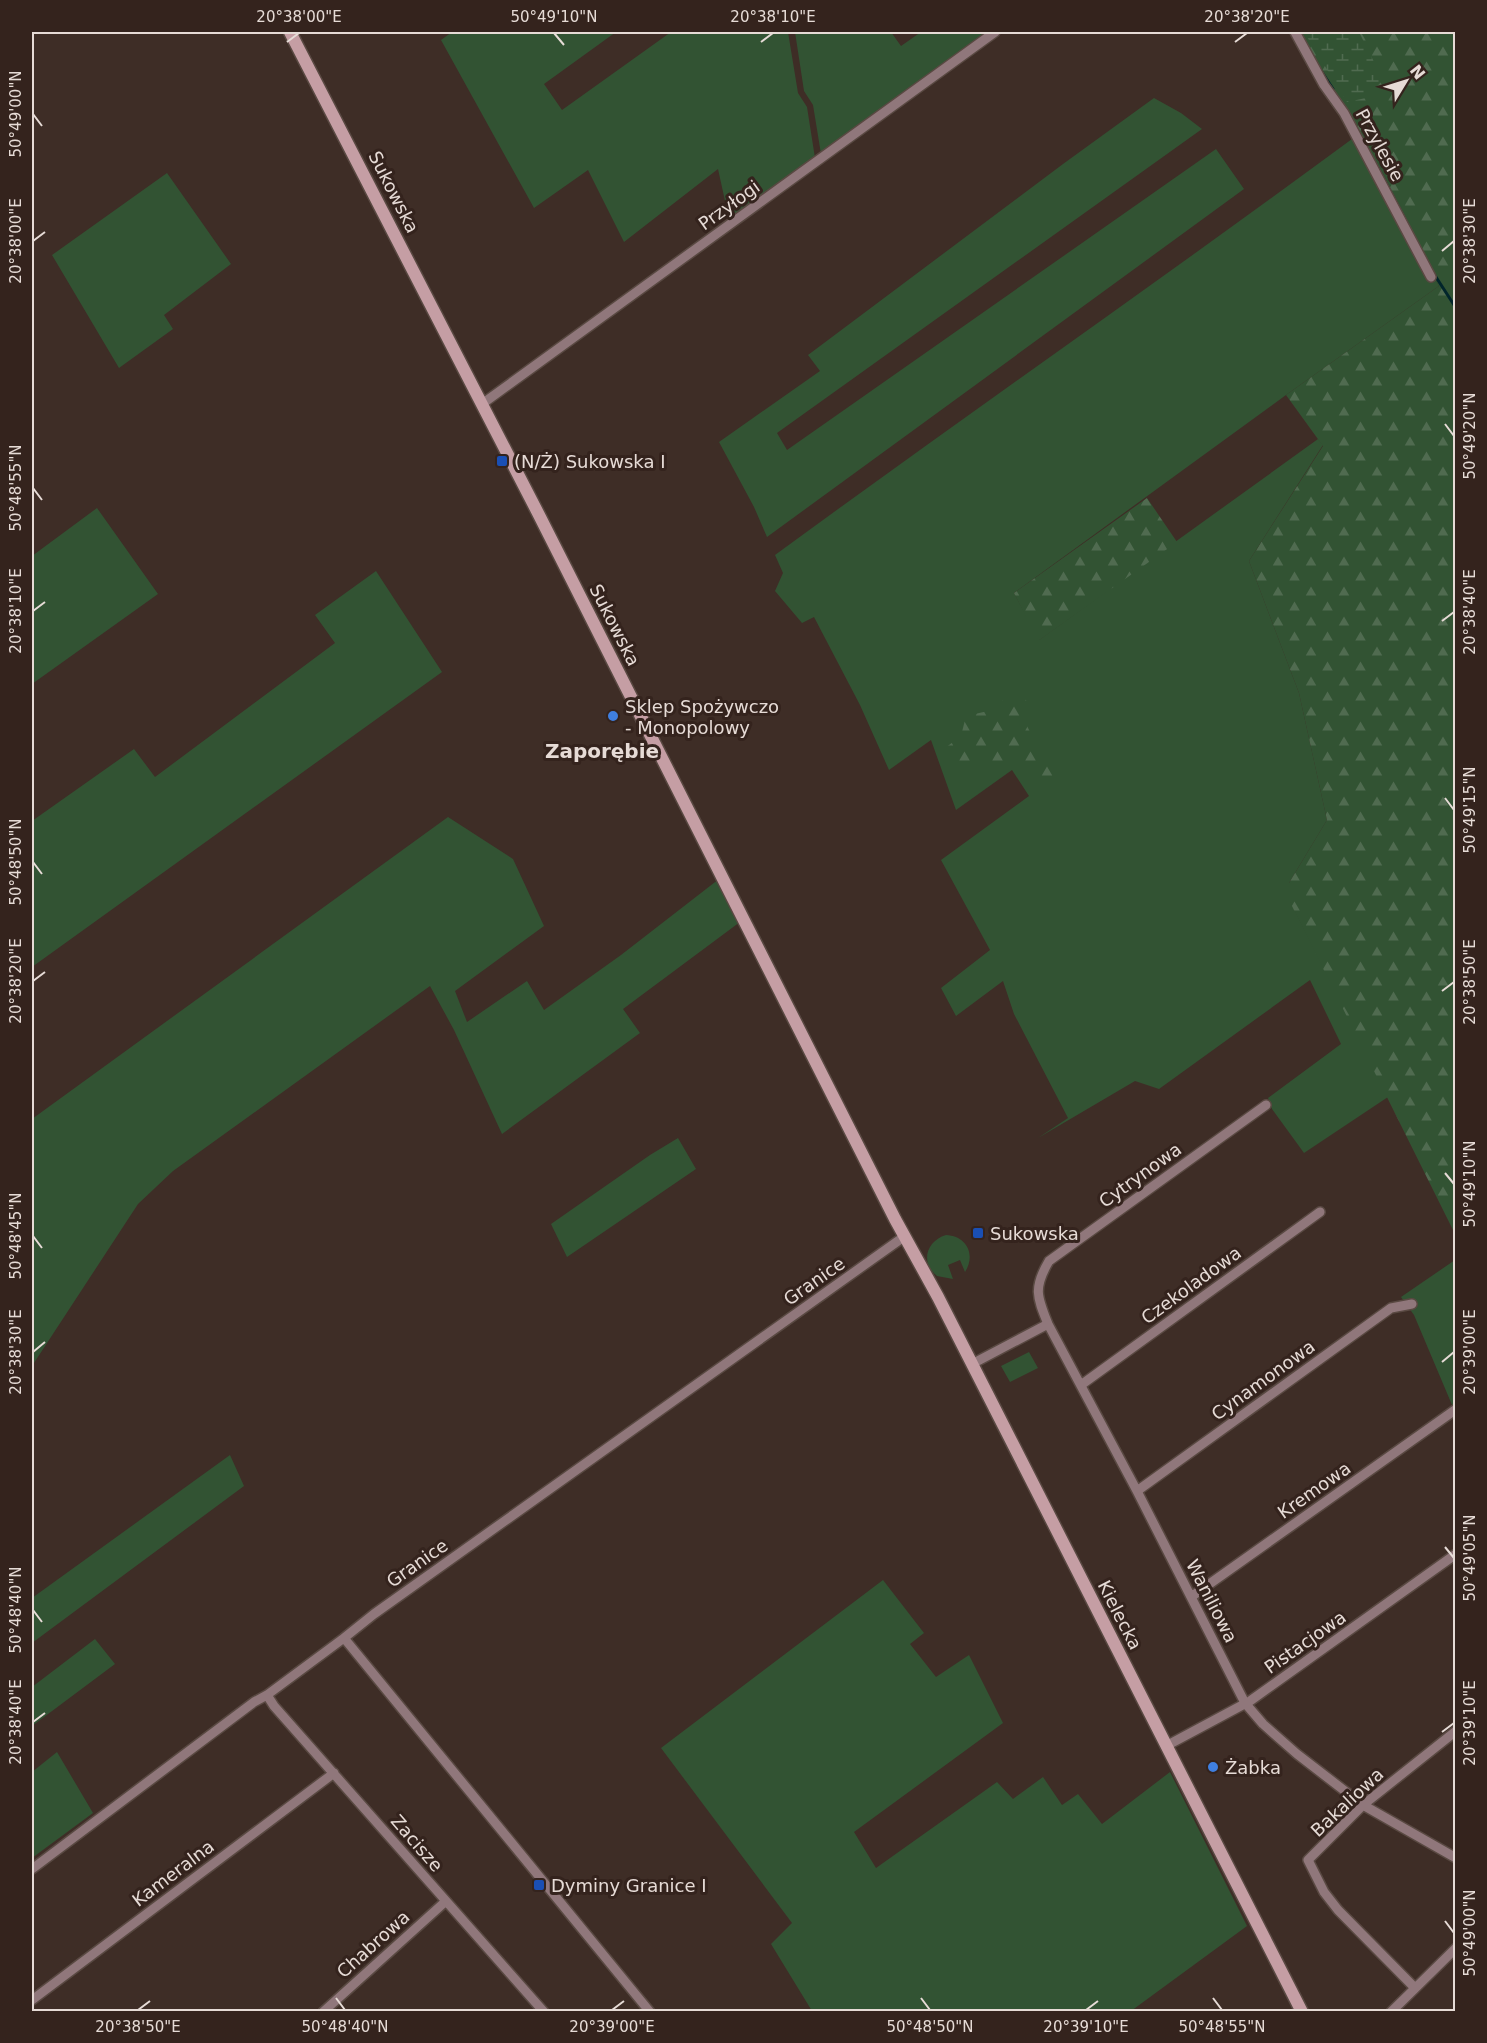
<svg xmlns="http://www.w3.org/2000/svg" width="1487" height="2043" viewBox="0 0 1487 2043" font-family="'DejaVu Sans',sans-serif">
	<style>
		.grass { fill: #325333 }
		.forest { fill: url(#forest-firs) }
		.wetland { fill: url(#wetland-marsh) }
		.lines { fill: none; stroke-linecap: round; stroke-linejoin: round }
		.stream { stroke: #01252b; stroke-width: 3 }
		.street-casing { stroke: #594942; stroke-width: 12 }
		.secondary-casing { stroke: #594942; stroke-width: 15 }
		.street { stroke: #90777b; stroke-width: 9 }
		.secondary { stroke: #c59ea4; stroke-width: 12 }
		.ticks { fill: none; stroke: #e6dbd6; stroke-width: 2 }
		.transit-dot { fill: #1a4fb4; stroke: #34231d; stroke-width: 2 }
		.shop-dot { fill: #3f7fe0; stroke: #34231d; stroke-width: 2 }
		.labels { text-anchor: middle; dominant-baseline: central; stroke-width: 6; stroke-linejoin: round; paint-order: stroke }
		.street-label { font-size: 18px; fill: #e6dbd6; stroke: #34231d }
		.poi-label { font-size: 18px; fill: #e6dbd6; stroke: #34231d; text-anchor: start }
		.neighbourhood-label { font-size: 20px; font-weight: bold; fill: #e6dbd6; stroke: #34231d }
		.neatline { fill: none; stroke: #e6dbd6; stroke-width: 2 }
		.ticks-label { font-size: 15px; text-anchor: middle; fill: #e6dbd6 }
	</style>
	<defs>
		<pattern id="forest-firs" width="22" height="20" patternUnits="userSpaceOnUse" patternTransform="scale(1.5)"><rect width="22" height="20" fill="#325333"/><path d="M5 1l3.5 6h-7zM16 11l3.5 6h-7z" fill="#506b50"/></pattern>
		<pattern id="wetland-marsh" width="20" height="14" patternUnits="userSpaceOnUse" patternTransform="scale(1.5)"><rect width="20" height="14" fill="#325333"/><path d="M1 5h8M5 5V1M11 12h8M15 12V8" fill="none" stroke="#506b50"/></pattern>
	</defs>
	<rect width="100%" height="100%" fill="#3e2d26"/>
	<path class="grass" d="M452,32H616L544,84L562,110L671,32H788L798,93L807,107L815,158L729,219L718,169L624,242L588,170L534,208L441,40Z
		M795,32H891L901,46L921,32H989L821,154L813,105L804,91Z
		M1154,98L1181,113L1202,129L777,433L787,450L1216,149L1244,189L767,537L754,507L719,442L820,371L808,355L1063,164Z
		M1360,137L1439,286L1286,395L1014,593L1039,640L1318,439L1323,445L1249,561L1299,693L1327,820L1289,883L1290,901L1388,1097L1304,1153L1272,1109L1268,1098L1341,1044L1310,980L1159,1089L1135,1081L1038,1138L1068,1118L1014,1014L1003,981L956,1016L941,988L990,950L941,860L1029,796L1012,770L956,810L931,740L889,770L860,705L814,617L802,623L775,591L783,573L775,555C966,415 1161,280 1352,139Z
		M167,173L231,264L164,315L173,329L119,368L52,255Z
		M97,508L158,594L32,684V556Z
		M376,571L442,672L32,967V821L134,749L155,777L335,643L315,615Z
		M448,817L513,859L544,926L455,991L467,1022L527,981L544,1010L621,955L719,879L740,922L623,1009L640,1033L502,1134L454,1030L430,986L173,1171L138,1204L32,1366V1119Z
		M678,1138L696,1169L567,1257L551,1224L650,1155Z
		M946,1235C967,1236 976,1255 965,1272L960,1260L948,1265L953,1279L937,1276C920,1263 926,1241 946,1235Z
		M1455,1260V1412L1414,1315L1401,1297Z
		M1029,1352L1038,1368L1010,1382L1001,1366Z
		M230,1455L244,1486L32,1643V1598Z
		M883,1580L924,1633L910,1644L936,1677L969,1655L1003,1723L854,1832L876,1868L997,1782L1013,1799L1043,1777L1062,1805L1078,1794L1102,1824L1170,1772L1247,1926L1131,2011H812L771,1944L792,1923L661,1748Z
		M95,1639L115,1664L32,1726V1687Z
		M57,1752L93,1813L32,1858V1772Z"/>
	<path class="forest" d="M1300,32H1455V1234L1289,900V883L1327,820L1299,693L1249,561L1323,446L1286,395L1439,286L1358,133Z
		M1147,498L1177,542L1038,641L1014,593Z
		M1019,692L1029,704L1024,720L1036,744L1055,775L1043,780L1016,764L984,762L961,766L945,748L961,736L966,716L988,711L1000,702Z"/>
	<path class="wetland" d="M1304,32H1359L1383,80L1366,98L1347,102Z"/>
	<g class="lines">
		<path class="stream" d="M1320,69L1333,89
			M1378,168L1407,223
			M1434,274L1456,308"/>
		<g class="street-casing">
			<path id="street" d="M1295,32L1324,85L1344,113L1431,277
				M482,404L995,32
				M1266,1105L1049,1261C1033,1288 1037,1297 1048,1324L1137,1491L1245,1703L1263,1724L1297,1754L1363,1805L1456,1858
				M972,1364L1048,1324
				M1081,1385L1320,1212
				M1137,1491L1391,1308L1412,1304
				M1191,1597L1455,1410
				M344,1638L267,1695L274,1706L544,2012
				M1166,1746L1250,1701L1456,1554
				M32,1869L254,1702L267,1695
				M1415,1988L1338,1910L1324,1892L1308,1860L1363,1805L1456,1731
				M32,2000L334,1773
				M323,2012L446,1901
				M650,2012L344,1638L374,1614L905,1236
				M1391,2012L1456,1948"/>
		</g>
		<g class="secondary-casing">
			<path id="secondary" d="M290,32L539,515L895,1219L938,1297L1302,2012"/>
		</g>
		<use href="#street" class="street"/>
		<use href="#secondary" class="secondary"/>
	</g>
	<path class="ticks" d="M554,33L564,45M287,42L299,33M761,42L773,33M1235,42L1247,33M33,114L42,126M33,241L45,232M1442,251L1454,241M1445,424L1454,436M33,488L42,500M33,611L45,602M1442,621L1454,612M1445,798L1454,810M33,862L42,874M33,981L45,972M1442,991L1454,982M1445,1173L1454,1184M33,1236L42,1248M33,1352L45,1342M1442,1362L1454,1352M1445,1547L1454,1558M33,1610L42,1622M33,1722L45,1713M1442,1732L1454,1723M1445,1921L1454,1933M336,1998L345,2010M921,1998L930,2010M1213,1998L1222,2010M138,2010L150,2001M612,2010L624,2001M1086,2010L1098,2001"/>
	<g class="transit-dot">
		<rect x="496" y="455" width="12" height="12" rx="3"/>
		<rect x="972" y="1227" width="12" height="12" rx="3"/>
		<rect x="533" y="1879" width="12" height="12" rx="3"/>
	</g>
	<g class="shop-dot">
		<circle cx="613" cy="716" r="6"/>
		<circle cx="1213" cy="1767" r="6"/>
	</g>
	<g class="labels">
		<g class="street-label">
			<text transform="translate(1380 145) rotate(61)">Przylesie</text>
			<text transform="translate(394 192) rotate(63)">Sukowska</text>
			<text transform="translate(729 205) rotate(-36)">Przyłogi</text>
			<text transform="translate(615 625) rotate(63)">Sukowska</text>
			<text transform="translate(1140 1175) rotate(-36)">Cytrynowa</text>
			<text transform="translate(814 1281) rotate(-35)">Granice</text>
			<text transform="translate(1191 1285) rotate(-36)">Czekoladowa</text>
			<text transform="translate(1263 1380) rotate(-36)">Cynamonowa</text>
			<text transform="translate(1314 1490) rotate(-35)">Kremowa</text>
			<text transform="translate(417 1563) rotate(-35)">Granice</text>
			<text transform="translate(1212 1601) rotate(63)">Waniliowa</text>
			<text transform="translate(1120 1615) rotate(63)">Kielecka</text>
			<text transform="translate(1305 1642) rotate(-35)">Pistacjowa</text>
			<text transform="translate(1347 1802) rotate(-43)">Bakaliowa</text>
			<text transform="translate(417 1843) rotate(49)">Zacisze</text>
			<text transform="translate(173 1873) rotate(-37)">Kameralna</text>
			<text transform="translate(373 1944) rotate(-42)">Chabrowa</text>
		</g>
		<g class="poi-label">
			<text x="514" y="461">(N/Ż) Sukowska I</text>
			<text x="625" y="706">Sklep Spożywczo<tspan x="625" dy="21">- Monopolowy</tspan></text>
			<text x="990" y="1233">Sukowska</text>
			<text x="1225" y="1767">Żabka</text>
			<text x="551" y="1885">Dyminy Granice I</text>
		</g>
		<g class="neighbourhood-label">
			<text x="602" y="751">Zaporębie</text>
		</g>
	</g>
	<rect width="1487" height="2043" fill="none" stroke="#34231d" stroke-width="66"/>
	<g transform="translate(1406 81) rotate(52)" stroke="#34231d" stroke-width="4.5" paint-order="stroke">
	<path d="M0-4.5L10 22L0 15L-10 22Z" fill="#e6dbd6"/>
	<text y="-9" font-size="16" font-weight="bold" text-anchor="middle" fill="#e6dbd6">N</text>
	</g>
	<rect x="33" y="33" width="1421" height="1977" class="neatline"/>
	<g class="ticks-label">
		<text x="299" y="22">20°38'00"E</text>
		<text x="554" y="22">50°49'10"N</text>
		<text x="773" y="22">20°38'10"E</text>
		<text x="1247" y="22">20°38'20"E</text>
		<text transform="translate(16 114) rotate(-90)" y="5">50°49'00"N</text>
		<text transform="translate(16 241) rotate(-90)" y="5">20°38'00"E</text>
		<text transform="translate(1470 241) rotate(-90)" y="5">20°38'30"E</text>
		<text transform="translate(1470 436) rotate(-90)" y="5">50°49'20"N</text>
		<text transform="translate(16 488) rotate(-90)" y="5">50°48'55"N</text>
		<text transform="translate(16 611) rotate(-90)" y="5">20°38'10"E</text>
		<text transform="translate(1470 612) rotate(-90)" y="5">20°38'40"E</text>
		<text transform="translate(1470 810) rotate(-90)" y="5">50°49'15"N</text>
		<text transform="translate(16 862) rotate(-90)" y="5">50°48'50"N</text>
		<text transform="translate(16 981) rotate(-90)" y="5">20°38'20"E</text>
		<text transform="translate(1470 982) rotate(-90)" y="5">20°38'50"E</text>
		<text transform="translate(1470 1184) rotate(-90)" y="5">50°49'10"N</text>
		<text transform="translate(16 1236) rotate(-90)" y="5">50°48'45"N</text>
		<text transform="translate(16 1352) rotate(-90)" y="5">20°38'30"E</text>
		<text transform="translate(1470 1352) rotate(-90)" y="5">20°39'00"E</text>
		<text transform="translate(1470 1558) rotate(-90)" y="5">50°49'05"N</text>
		<text transform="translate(16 1610) rotate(-90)" y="5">50°48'40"N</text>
		<text transform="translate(16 1722) rotate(-90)" y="5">20°38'40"E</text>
		<text transform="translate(1470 1723) rotate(-90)" y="5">20°39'10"E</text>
		<text transform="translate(1470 1933) rotate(-90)" y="5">50°49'00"N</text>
		<text x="138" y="2032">20°38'50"E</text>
		<text x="345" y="2032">50°48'40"N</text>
		<text x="612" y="2032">20°39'00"E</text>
		<text x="930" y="2032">50°48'50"N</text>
		<text x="1086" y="2032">20°39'10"E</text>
		<text x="1222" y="2032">50°48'55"N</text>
	</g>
</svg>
